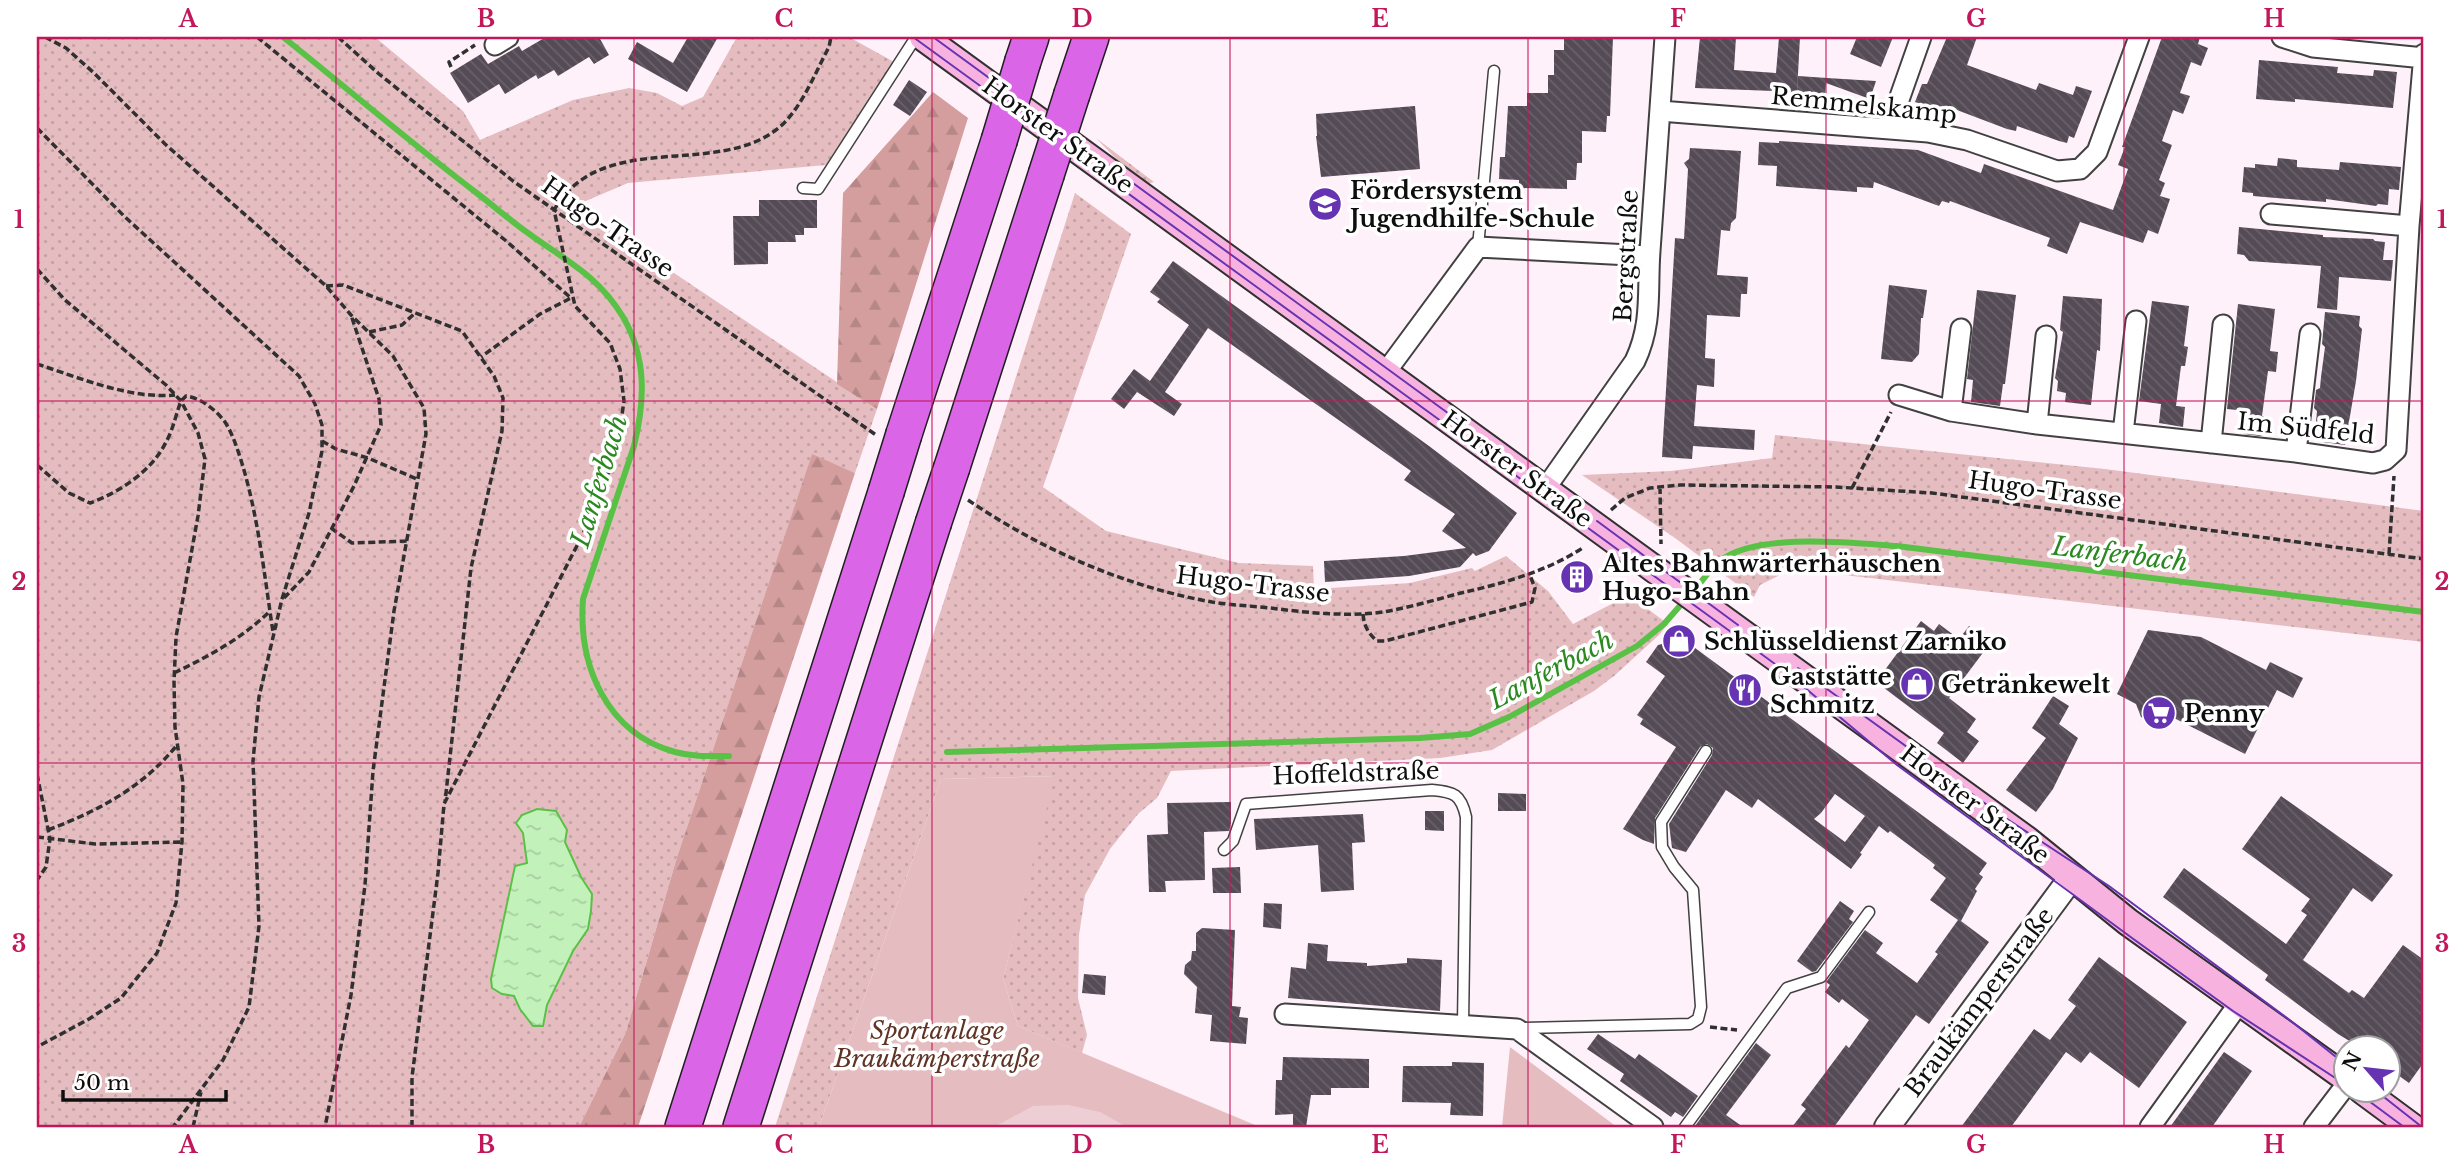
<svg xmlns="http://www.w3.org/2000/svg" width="2461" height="1164" viewBox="0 0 2461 1164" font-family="'Libre Baskerville',serif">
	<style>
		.grass { fill: url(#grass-dots) }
		.forest { fill: url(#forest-firs) }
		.park { fill: #e5bdc0 }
		.pitch { fill: #edced4 }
		.water { fill: url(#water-ripples); stroke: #5ac147; stroke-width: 2 }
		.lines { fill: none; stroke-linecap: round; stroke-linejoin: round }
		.stream { stroke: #5ac147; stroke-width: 6 }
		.building { fill: url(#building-back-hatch); fill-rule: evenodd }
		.service-casing { stroke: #414141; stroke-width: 13 }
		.minor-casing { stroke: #414141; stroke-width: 23 }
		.tertiary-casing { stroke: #414141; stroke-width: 28 }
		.secondary-casing { stroke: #303030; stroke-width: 30 }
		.motorway-casing { stroke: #1f1f1f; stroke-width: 38 }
		.path { stroke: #303030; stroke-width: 3.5; stroke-dasharray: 7 3.5; stroke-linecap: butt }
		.service { stroke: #fff; stroke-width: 10 }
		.minor { stroke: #fff; stroke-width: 19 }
		.tertiary { stroke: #fff; stroke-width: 24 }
		.secondary { stroke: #f8b2e0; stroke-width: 26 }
		.motorway { stroke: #db65e7; stroke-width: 35 }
		.tram { stroke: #6633b2; stroke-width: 2 }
		.motorway-bridge-casing { stroke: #1f1f1f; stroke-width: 38; stroke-linecap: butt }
		.motorway-bridge { stroke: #db65e7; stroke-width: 35 }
		.grid { fill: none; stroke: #c2185b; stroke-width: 2; stroke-opacity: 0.55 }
		.labels { text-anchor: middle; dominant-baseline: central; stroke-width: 7; stroke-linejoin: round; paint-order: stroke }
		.street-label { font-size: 24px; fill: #0e0e0e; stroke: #fff }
		.poi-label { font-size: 24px; font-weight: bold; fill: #0e0e0e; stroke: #fff; text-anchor: start }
		.park-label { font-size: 24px; font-style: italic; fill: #603324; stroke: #fff }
		.water-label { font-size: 26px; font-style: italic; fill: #2c8821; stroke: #fff }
		.neatline { fill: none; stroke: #c2185b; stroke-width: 2.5 }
		.grid-label { font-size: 23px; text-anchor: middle; font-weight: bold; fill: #c2185b }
	</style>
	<defs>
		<pattern id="grass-dots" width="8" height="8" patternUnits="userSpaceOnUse" patternTransform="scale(1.75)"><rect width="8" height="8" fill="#e5bdc0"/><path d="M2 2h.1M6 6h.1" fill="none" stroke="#c3a1a4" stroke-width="1.8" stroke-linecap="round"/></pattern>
		<pattern id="forest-firs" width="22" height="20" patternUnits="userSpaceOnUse" patternTransform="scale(1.75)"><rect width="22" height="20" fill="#d59e9e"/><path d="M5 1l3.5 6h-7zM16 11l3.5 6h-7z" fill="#b68787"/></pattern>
		<pattern id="water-ripples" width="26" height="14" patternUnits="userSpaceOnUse" patternTransform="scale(1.75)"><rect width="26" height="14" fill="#c3f1ba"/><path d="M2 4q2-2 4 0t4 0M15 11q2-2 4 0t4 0" fill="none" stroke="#a6cd9f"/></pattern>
		<pattern id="building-back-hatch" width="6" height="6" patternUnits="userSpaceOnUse" patternTransform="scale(1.75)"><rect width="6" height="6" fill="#544b56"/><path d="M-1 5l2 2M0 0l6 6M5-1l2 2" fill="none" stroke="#686169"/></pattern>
	</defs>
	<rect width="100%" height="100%" fill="#fef1fa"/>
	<path class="grass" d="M37,37H375L463,111L480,140L573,100L629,88L657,93L682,106L703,97L737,37H849L894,62L826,165L628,183L574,206L877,409L855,473L812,455L677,857L626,1032L579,1127H37Z
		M1096,138L1154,182L1147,184L1122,165Z
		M1075,193L1131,234L1043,487L1106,531L1239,563L1313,566L1314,589L1410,583L1472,568L1475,571L1506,556L1548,591L1573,624L1629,595L1668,624L1659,635L1614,676L1594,691L1492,750L1440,758L1171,771L1157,798L1138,814L1110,849L1085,895L1079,935L1078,998L1087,1035L1082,1053L1018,1026L1003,979L1054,776L941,779L819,1127H775Z
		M1775,435L2105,469L2424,511V642L1792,569L1760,585L1754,597L1675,538L1582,475L1671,471L1772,458Z"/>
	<path class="forest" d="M933,92L968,118L877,409L837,384L843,193Z
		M812,454L855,473L638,1127H579L626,1032L677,857Z"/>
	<path class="park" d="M1055,776L1003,979L1018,1026L1260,1127H819L941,779Z
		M1510,1047L1617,1127H1502Z"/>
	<path class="pitch" d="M1068,1105L1100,1112L1127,1127H994L1033,1106Z"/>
	<path class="water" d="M537,809L556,811L567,830L565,842L581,877L592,894L591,911L588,929L573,951L547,1005L543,1026H533L520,1009L514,996L502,994L492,988L491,979L515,866L527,863L523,833L516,823L522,815Z"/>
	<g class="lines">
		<path class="stream" d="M283,37C348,89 412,144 478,194C495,207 511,221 528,233C566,261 598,275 623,317C647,358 645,401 634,446L583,599C578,665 606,733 675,752C693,757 711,756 729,756
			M1695,589C1703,580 1711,568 1720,561C1756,532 1853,543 1897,546L2424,612
			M947,752L1420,738L1470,734L1509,717L1637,646L1664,624L1685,600"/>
	</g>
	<path class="building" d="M546,37H599L609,55L594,64L589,57L558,76L554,70L538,79L536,75L505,94L499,84L468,103L450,73L481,54L488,64L519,46L522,51Z
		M688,37H718L687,92L628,59L637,42L673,63Z
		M1564,37H1613L1610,116H1607L1606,132L1582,131V163H1577L1576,180H1567V189L1519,188V180L1499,179L1500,157H1505L1508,106H1527V93H1548V75H1554V50H1564Z
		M1700,37H1736L1734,70L1776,73L1779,37H1800L1797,92L1695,88Z
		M1857,37H1893L1881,67L1850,54Z
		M1947,37H1977L1967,65L2036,90L2039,83L2073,95L2076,86L2092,91L2074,138L2069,136L2067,143L2059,141L2017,126L2016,131L2007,129L1949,107L1947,112L1915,102L1922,84H1927Z
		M2162,37H2200L2198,44L2208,48L2201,66L2191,62L2180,93L2190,96L2183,114L2173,110L2162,141L2172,145L2159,180L2165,183L2160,196L2170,199L2158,234L2148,230L2143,243L2080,222L2067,254L2047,246L2050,238L1950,201L1949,203L1942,201L1939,206L1874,182L1873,188L1857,187V192L1776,186L1777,166L1758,165L1759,142L1779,143V141L1918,150L1981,173L1984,164L2113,210L2128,169L2118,165L2125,147H2122Z
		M2259,60L2338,67L2337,73L2373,76L2374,70L2397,72L2393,108L2295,99V102L2256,99Z
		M1798,76L1827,78L1876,81L1870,99L1826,83L1825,95L1797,94Z
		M909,80L927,92L910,116L893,105Z
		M1415,106L1420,169L1321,177L1316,136H1317L1316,114Z
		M1690,148L1741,151L1736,218L1731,223L1730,231L1721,230L1717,275L1748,277L1747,294H1741L1740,317L1707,315L1705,358L1715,359L1714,387L1697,385L1694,426L1755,430L1754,450L1693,446L1692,459L1662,457L1675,238L1684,239L1688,169L1684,163L1689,159Z
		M2278,158L2297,160V167L2339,170L2340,162L2401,167L2399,190L2389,189L2388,205L2378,204L2376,206L2326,199V202L2253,196V193L2242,192L2244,167L2255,168V164L2277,166Z
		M759,200H817V228H804V235H795L796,242H768V264L734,265L733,216H759Z
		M2239,227L2323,235V237L2373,239L2375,241L2385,242L2383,260H2393L2391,281L2339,277L2337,310L2317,308L2321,266L2249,261L2244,255L2237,254Z
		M1173,261L1429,446L1517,513L1489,551L1476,556L1473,553L1460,567L1409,576L1325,582L1324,561L1404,556L1466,548L1442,531L1455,514L1404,480L1411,471L1208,328L1165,392L1182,404L1174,416L1137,392L1124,409L1111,399L1134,369L1150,381L1189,325L1157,302L1160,299L1150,292Z
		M1889,285L1927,290L1923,318H1921L1919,354L1912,362L1881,359Z
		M1977,290L2016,295L2005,384H2003L2000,406L1971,402L1973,380L1967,379Z
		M2063,296L2102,299L2100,351L2097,350L2091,405L2065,402L2066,393L2057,391L2058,381L2055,378L2063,332L2060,330Z
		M2152,301L2189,306L2184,346L2188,347L2185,366H2181L2176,406L2139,401Z
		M2238,304L2275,309L2270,351L2278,352L2276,372L2268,371L2262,416H2265L2263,435L2260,436L2244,434L2247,411L2227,409Z
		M2325,312L2360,316L2359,326L2362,329L2356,381L2345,445L2323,442L2325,423L2316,422L2317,411L2314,408L2316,390L2320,388L2321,377L2325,347L2322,344Z
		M2161,404L2185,407L2183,427L2159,423Z
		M1921,621L1934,631L1939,624L1959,639L1969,626L1991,642L1949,698L1976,719L1967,732L1979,741L1963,763L1937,743L1944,733L1876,682Z
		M2148,630L2201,637L2266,670L2270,662L2303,678L2293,698L2277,690L2245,754L2172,717L2166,729L2141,717L2136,704L2117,694Z
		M1676,634L1987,863L1979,874L1983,877L1975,889L1977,891L1961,921L1989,942L1929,1024L1916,1015L1834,1127H1792L1806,1109L1801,1105L1846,1045L1849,1048L1869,1020L1842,999L1839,1003L1825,992L1830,985L1826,982L1865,930L1883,943L1876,953L1917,983L1938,954L1935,952L1958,920L1930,900L1946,878L1933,868L1935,865L1929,860L1890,831L1888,833L1879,826L1860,853L1862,854L1851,869L1758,799L1752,808L1726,790L1686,852L1672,848L1669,824L1712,755L1713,748L1707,744L1700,747L1655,818L1654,844L1643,840L1623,829L1676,747L1640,724L1643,719L1637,715L1665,676L1646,662L1658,645L1670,642ZM1835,794L1865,816L1845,842L1814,819L1821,813Z
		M2053,696L2069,706L2059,724L2078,738L2053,789L2036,812L2006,790L2046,738L2032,728Z
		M1498,793L1526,794V811H1498Z
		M2281,796L2393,875L2372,902L2353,888L2303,960L2349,993L2352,990L2364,998L2403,945L2424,960V1062L2409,1083L2388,1068V1048H2361L2338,1034L2265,980L2268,975L2163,897L2184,868L2286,944L2307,915L2301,911L2310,899L2242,849Z
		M1231,802V823L1229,831L1204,832L1205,880L1165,881L1166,892H1149L1147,835L1168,834L1167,803Z
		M1425,811H1444V831L1425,830Z
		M1363,814L1365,842L1352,843L1354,890L1321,892L1318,845L1256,850L1254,819Z
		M1240,867L1241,893H1213L1212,868Z
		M1840,901L1854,911L1849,919L1853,922L1816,971L1812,972L1797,961Z
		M1264,903L1282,904L1281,929L1263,927Z
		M1202,928L1235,930L1232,1006L1241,1007L1239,1017L1248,1018L1246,1044L1210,1041L1212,1015L1195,1013L1197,987L1184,974L1185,965L1191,960L1192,951H1196V933Z
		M1308,943L1328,945L1327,961L1367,963V966L1407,963V958L1442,960L1440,1011L1288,998L1291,967L1306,969Z
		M2099,957L2187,1022L2139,1088L2090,1052L2081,1063L2066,1052L2011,1127H1961L2034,1029L2050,1040L2076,1006L2068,1000Z
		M1084,974L1106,976L1105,995L1082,993Z
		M1598,1034L1635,1059L1639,1054L1698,1096L1683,1117L1675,1112L1671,1117L1620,1081L1624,1074L1587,1049Z
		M1756,1043L1771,1055L1726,1115L1743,1127L1695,1126Z
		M2224,1052L2252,1071L2212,1127H2170Z
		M1283,1057L1369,1059V1088H1331V1095H1311L1306,1127H1293V1114L1275,1115L1276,1080H1282Z
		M1452,1062L1484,1063L1483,1116L1450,1115L1451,1103L1402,1102L1403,1066H1452Z"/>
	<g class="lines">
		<g class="service-casing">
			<path id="service" d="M803,188L818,189L916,37
				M1478,247L1494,71
				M1224,850L1233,841L1246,804L1432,790C1454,792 1461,794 1466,817L1463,1025
				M1521,1028L1690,1024L1698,1019L1701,1007L1693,890L1674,867L1662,847L1661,822L1706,751
				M1685,1127L1787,988L1821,977L1869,912"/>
		</g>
		<g class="minor-casing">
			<path id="minor" d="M2282,37L2313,47L2424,58
				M495,45L508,37
				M1660,111L1928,132L1967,140L2057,171L2080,169L2097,152L2139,37
				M1889,128L1921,37
				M2271,214L2409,226
				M1385,373L1478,247L1649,256
				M1899,395L1951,411L2037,424L2296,452L2373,463L2385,460L2396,450L2409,226L2424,54
				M1951,411L1961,329
				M2037,424L2046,336
				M2123,433L2136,321
				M2211,443L2223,325
				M2296,452L2310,334
				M1545,489L1635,361C1653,323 1647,290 1650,251C1655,179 1660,108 1665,37
				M1285,1014L1517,1029L1653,1127
				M2150,1127L2240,1002
				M2314,1127L2346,1085"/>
		</g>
		<g class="tertiary-casing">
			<path id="tertiary" d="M1887,1127L2072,877"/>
		</g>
		<g class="secondary-casing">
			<path id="secondary" d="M923,37L2028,841L2128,922L2346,1078
				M2362,1090L2412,1127"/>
		</g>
		<g class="motorway-casing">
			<path id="motorway" d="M1023,61L1031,37
				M1072,94L1091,37
				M904,434L999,141
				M952,467L1046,175
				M683,1127L886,492
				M741,1127L933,524"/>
		</g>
		<path class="path" d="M45,37L66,48L94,73L165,144L326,286L351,315L393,356L424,408L426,434L394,611L373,771L365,885L351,995L325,1127
			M257,37L505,240L571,298L540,314L481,357
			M338,37L379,74L513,181L876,435
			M451,67L449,62L475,45
			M37,128L125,217L299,376L315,404L322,425V451L309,513L282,599L259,697L253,761L259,926L249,1007L223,1060L173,1127
			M37,269L65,300L166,385L181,401L198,433L205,459L198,516L176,637L174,682L175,727L183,784L182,842L176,903L157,953L121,998L89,1019L37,1047
			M326,286L343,285L462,331L494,376L503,398L502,431L471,568L445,802
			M369,332L402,325L414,314
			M37,364C80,378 129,399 175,395
			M322,441L336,449L368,458L417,479
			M37,465L69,493L90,503C120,492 152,471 166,442C173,430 176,414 181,401L186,396C201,398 216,410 225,422C232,433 236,445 240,457C258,513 264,573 273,632
			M1660,487L1661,544
			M1852,488L1891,412
			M968,500C1040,549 1126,587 1212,602C1231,605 1251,606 1271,608C1300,612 1331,615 1361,614C1394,613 1433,600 1465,592C1505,583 1550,570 1584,547
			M1611,510L1625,498L1650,488L1680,485L1836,487L1932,493L2424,559
			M331,528L352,543L407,541
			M2389,554L2394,476
			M284,598L309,572L354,486L381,425L379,399L351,315
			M1363,614C1364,626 1368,633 1377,641H1385L1532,602L1535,588L1529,573
			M174,673C209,656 241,639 269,612
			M37,774L50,839L46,867L37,880
			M48,830C100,810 142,788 178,744
			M37,837L95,844L181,842
			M1710,1027L1737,1030
			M193,1127L201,1092
			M412,1127V1077L438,873L444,804L583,534L604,487L619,435L624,401L620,369L610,343L575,306L554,210C603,126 720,181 782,125C803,105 815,73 829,47L831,37"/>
		<use href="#service" class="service"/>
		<use href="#minor" class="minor"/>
		<use href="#tertiary" class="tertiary"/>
		<use href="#secondary" class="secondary"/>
		<use href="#motorway" class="motorway"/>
		<path class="tram" d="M913,37L1786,672L1897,765L2132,938L2233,1011L2346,1085
			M933,37L1467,427
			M1597,521L1738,625
			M1798,668L2001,815L2109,886L2291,1021L2346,1065
			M2354,1090L2404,1127
			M2375,1090L2422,1127"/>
		<g class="motorway-bridge-casing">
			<path id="motorway-bridge" d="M999,141L1023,61
				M1046,175L1072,94
				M886,492L904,434
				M933,524L952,467"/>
		</g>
		<use href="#motorway-bridge" class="motorway-bridge"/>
	</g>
	<path class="grid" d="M336,37V1127M634,37V1127M932,37V1127M1230,37V1127M1528,37V1127M1826,37V1127M2124,37V1127M37,401H2424M37,763H2424"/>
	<defs>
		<g id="school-disc" transform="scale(1.75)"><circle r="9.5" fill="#6633b2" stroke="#fff"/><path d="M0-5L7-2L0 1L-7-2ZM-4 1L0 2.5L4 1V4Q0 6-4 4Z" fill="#fff"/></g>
		<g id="building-disc" transform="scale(1.75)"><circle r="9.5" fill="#6633b2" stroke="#fff"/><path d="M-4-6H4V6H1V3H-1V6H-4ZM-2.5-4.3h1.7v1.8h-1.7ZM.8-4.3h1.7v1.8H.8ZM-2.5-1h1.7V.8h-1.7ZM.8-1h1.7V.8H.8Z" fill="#fff"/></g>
		<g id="shop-disc" transform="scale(1.75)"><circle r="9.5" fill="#6633b2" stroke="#fff"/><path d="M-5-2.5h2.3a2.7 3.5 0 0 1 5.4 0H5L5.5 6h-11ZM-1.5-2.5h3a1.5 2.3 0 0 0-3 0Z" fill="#fff"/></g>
		<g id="restaurant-disc" transform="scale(1.75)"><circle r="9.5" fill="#6633b2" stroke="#fff"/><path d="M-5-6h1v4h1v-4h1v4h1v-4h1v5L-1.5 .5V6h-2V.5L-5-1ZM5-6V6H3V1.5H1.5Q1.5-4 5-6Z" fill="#fff"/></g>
		<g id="supermarket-disc" transform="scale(1.75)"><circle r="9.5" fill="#6633b2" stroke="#fff"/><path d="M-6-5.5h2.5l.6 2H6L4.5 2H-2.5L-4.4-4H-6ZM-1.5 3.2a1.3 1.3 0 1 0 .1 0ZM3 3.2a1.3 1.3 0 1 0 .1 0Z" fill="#fff"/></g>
	</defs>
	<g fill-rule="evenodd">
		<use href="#school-disc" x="1325" y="204"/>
		<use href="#building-disc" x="1577" y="577"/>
		<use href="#shop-disc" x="1679" y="641"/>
		<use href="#shop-disc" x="1917" y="684"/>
		<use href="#restaurant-disc" x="1745" y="690"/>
		<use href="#supermarket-disc" x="2159" y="713"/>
	</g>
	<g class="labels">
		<g class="street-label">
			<text transform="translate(1864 105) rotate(6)">Remmelskamp</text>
			<text transform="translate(1058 135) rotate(36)">Horster Straße</text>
			<text transform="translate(608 227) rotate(35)">Hugo-Trasse</text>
			<text transform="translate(1626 256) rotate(-87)">Bergstraße</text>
			<text transform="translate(2306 428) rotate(6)">Im Südfeld</text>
			<text transform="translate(1517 469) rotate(36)">Horster Straße</text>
			<text transform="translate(2045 490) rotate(8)">Hugo-Trasse</text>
			<text transform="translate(1253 584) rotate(7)">Hugo-Trasse</text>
			<text transform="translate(1356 773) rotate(-2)">Hoffeldstraße</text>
			<text transform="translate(1975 804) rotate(37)">Horster Straße</text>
			<text transform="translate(1979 1002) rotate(-53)">Braukämperstraße</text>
		</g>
		<g class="poi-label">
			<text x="1350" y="190">Fördersystem<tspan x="1350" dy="28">Jugendhilfe-Schule</tspan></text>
			<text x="1602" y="563">Altes Bahnwärterhäuschen<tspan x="1602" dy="28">Hugo-Bahn</tspan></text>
			<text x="1704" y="641">Schlüsseldienst Zarniko</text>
			<text x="1770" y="676">Gaststätte<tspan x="1770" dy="28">Schmitz</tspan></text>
			<text x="1941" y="684">Getränkewelt</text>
			<text x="2184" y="713">Penny</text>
		</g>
		<g class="park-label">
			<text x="937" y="1030">Sportanlage<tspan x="937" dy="28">Braukämperstraße</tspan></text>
		</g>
		<g class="water-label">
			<text transform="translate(599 481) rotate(-73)">Lanferbach</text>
			<text transform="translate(2120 554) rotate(7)">Lanferbach</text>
			<text transform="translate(1551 670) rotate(-28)">Lanferbach</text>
		</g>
	</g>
	<rect width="2461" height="1164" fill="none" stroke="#ffffff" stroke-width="77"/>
	<g transform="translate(2367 1069) rotate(298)"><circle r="33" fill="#ffffff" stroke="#9f9f9f" stroke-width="2"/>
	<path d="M0-5L12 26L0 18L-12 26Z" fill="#6633b2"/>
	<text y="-10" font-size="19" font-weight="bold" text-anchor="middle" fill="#0e0e0e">N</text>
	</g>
	<path d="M63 1090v10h163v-10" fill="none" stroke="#0e0e0e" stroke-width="3.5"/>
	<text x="74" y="1090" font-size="21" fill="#0e0e0e" stroke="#ffffff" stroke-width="5" paint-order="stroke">50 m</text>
	<rect x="38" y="38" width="2384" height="1088" class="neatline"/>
	<g class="grid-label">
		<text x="188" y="27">A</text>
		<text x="486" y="27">B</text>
		<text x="784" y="27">C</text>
		<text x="1082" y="27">D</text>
		<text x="1380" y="27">E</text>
		<text x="1678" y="27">F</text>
		<text x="1976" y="27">G</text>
		<text x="2274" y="27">H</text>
		<text x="19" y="228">1</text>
		<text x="2442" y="228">1</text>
		<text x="19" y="590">2</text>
		<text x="2442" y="590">2</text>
		<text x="19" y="952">3</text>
		<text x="2442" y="952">3</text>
		<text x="188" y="1153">A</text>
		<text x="486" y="1153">B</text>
		<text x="784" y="1153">C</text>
		<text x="1082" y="1153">D</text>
		<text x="1380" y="1153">E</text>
		<text x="1678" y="1153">F</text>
		<text x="1976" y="1153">G</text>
		<text x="2274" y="1153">H</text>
	</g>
</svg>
